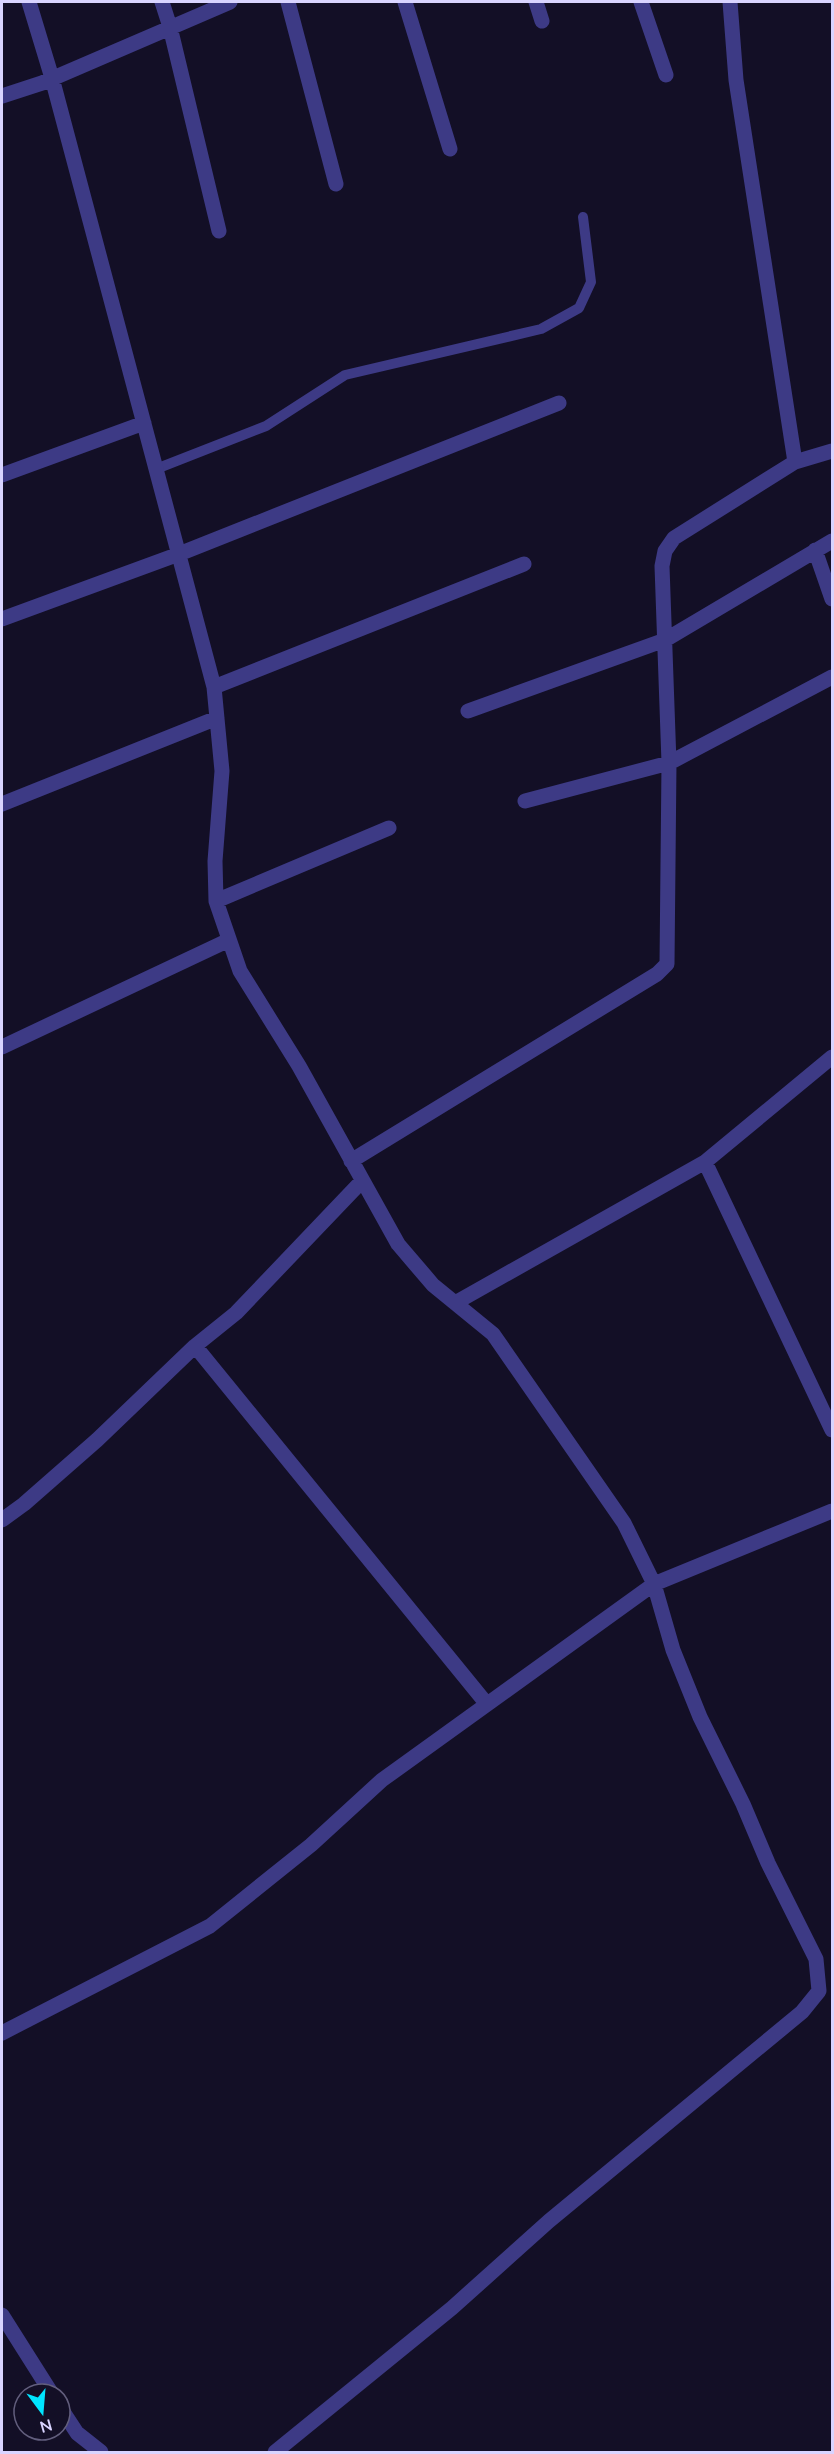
<svg xmlns="http://www.w3.org/2000/svg" width="834" height="2454" viewBox="0 0 834 2454" font-family="'Nunito Sans',sans-serif">
	<style>
		.lines { fill: none; stroke-linecap: round; stroke-linejoin: round }
		.service { stroke: #3d3a85; stroke-width: 10 }
		.minor { stroke: #3d3a85; stroke-width: 15 }
	</style>
	<rect width="100%" height="100%" fill="#130f26"/>
	<g class="lines">
		<path class="service" d="M156,469L266,426L345,375L541,329L579,308L591,282L583,217"/>
		<path class="minor" d="M29,2L52,78L214,687L222,771L215,861L216,901L240,971L299,1066L398,1244L433,1285L493,1334L624,1523L654,1584L673,1650L700,1717L743,1804L768,1863L816,1959L819,1991L802,2012L549,2221L452,2308L275,2452
			M162,2L170,27L219,231
			M288,2L336,184
			M405,2L450,149
			M536,2L542,21
			M641,2L666,75
			M730,2L736,80L795,462
			M2,96L42,83L230,2
			M2,475L144,423
			M815,550L832,599
			M2,619L179,554L559,403
			M214,687L524,564
			M468,711L665,640L832,541
			M525,801L669,763L832,677
			M2,804L217,718
			M216,901L389,828
			M2,1047L229,940
			M351,1161L657,974L667,964L669,763L662,566L665,551L674,538L795,462L832,451
			M705,1162L832,1057
			M455,1303L705,1162L832,1430
			M195,1346L486,1703
			M2,1520L24,1504L97,1440L195,1346L236,1313L362,1181
			M2,2033L210,1926L311,1845L382,1780L654,1584L832,1511
			M2,2315L52,2394
			M60,2407L77,2433L101,2452"/>
	</g>
	<rect width="834" height="2454" fill="none" stroke="#d9d4ff" stroke-width="6"/>
	<g transform="translate(42 2412) rotate(164)"><circle r="28" fill="#130f26" stroke="#625e7d" stroke-width="1.5"/>
	<path d="M0-4.5L10 22L0 15L-10 22Z" fill="#00e5ff"/>
	<text y="-9" font-size="16" font-weight="bold" text-anchor="middle" fill="#d9d4ff">N</text>
	</g>
</svg>
